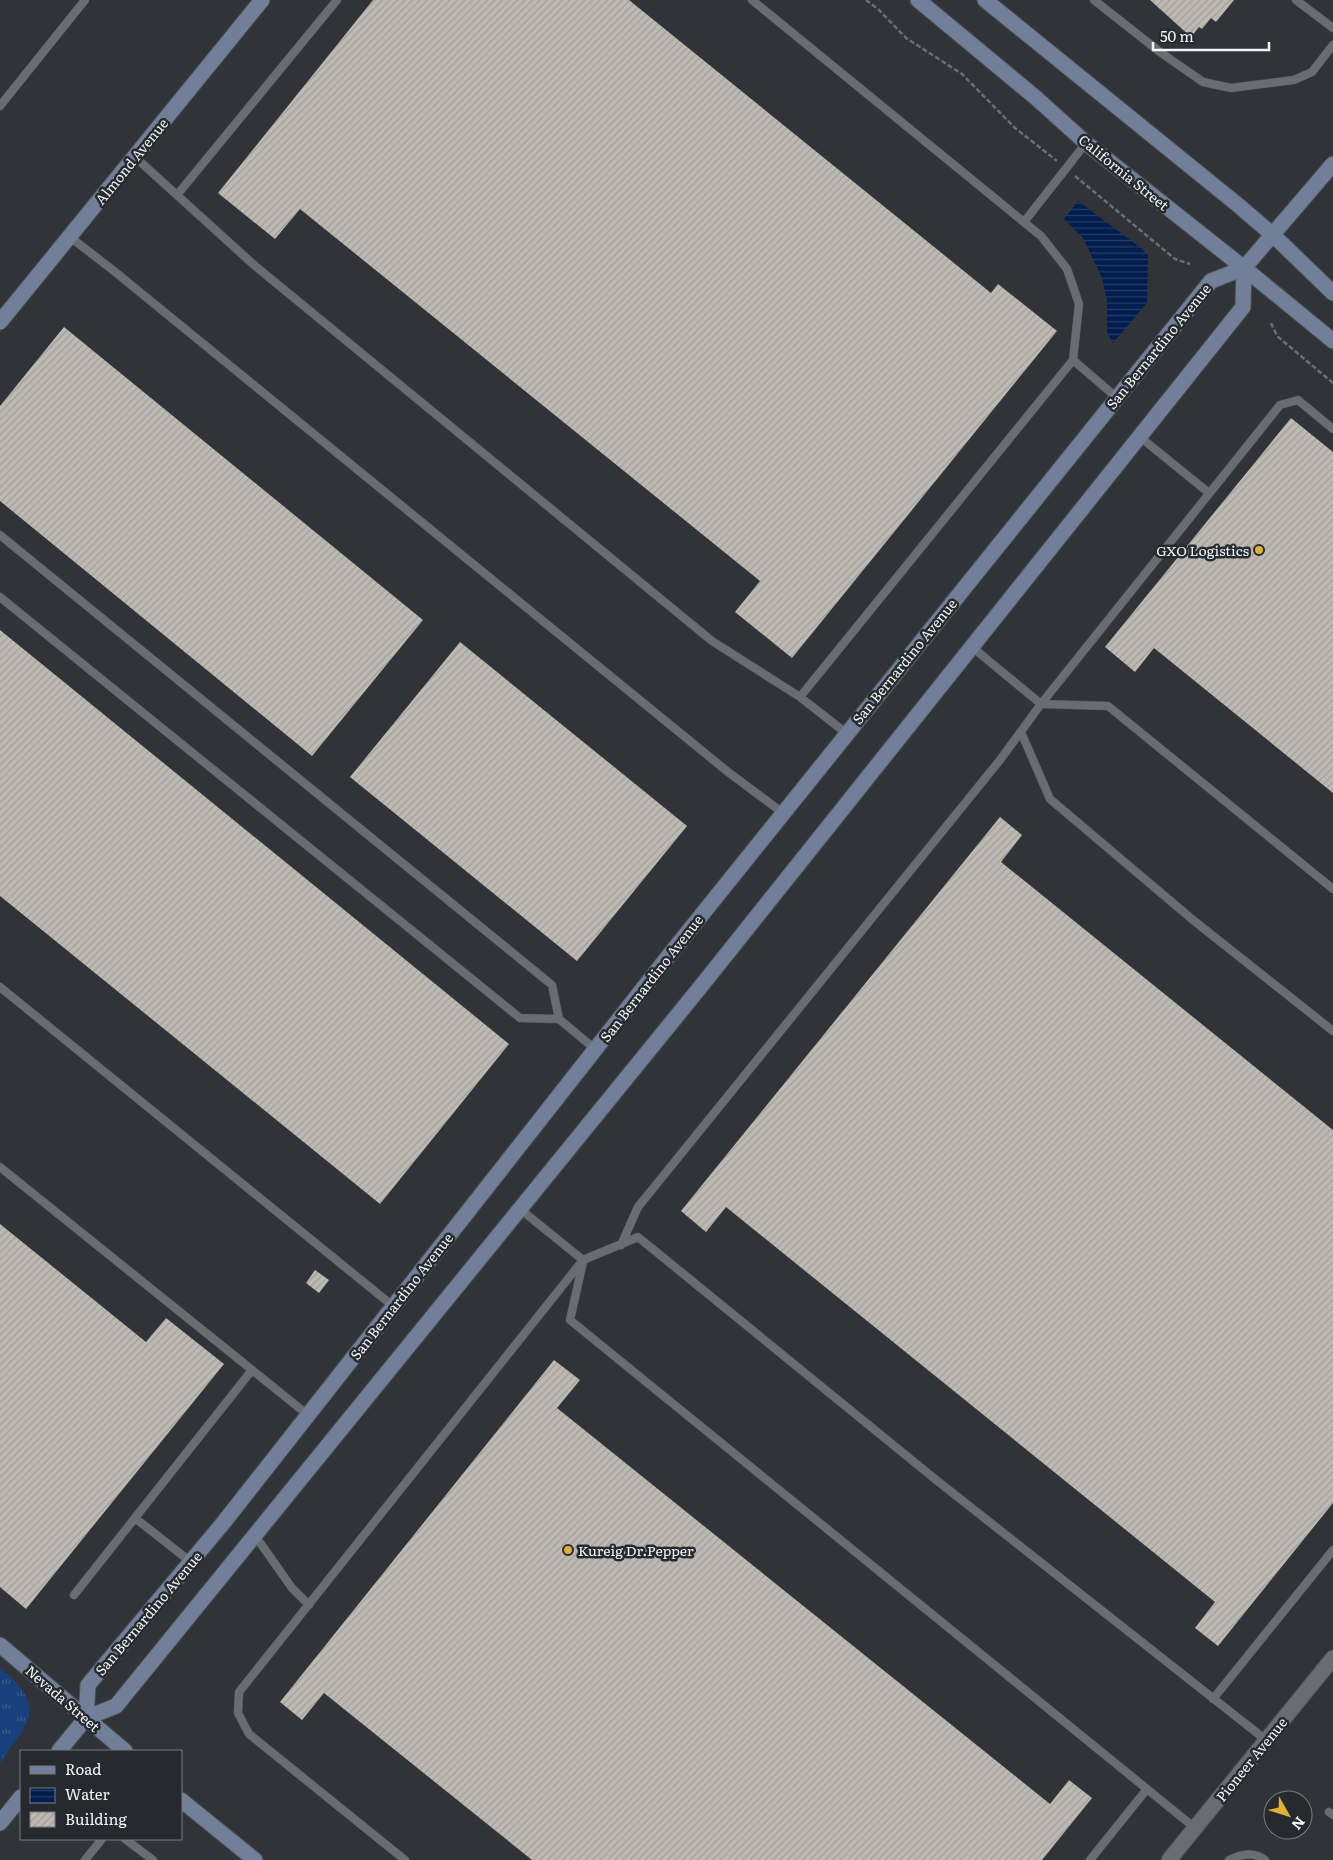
<svg xmlns="http://www.w3.org/2000/svg" width="1333" height="1860" viewBox="0 0 1333 1860" font-family="Literata,serif">
	<style>
		.grass { fill: url(#grass-tufts) }
		.water { fill: url(#water-rules) }
		.building { fill: url(#building-hatch) }
		.lines { fill: none; stroke-linecap: round; stroke-linejoin: round }
		.lane-casing { stroke: #4c5054; stroke-width: 9 }
		.street-casing { stroke: #4c5054; stroke-width: 17 }
		.secondary-casing { stroke: #4c5054; stroke-width: 17 }
		.path { stroke: #6b6f73; stroke-width: 2.5; stroke-dasharray: 5 2.5; stroke-linecap: butt }
		.lane { stroke: #696d73; stroke-width: 8 }
		.street { stroke: #696d73; stroke-width: 15 }
		.secondary { stroke: #718098; stroke-width: 15 }
		.poi-dot { fill: #e0b034; stroke: #262a2f; stroke-width: 2 }
		.labels { text-anchor: middle; dominant-baseline: central; stroke-width: 5; stroke-linejoin: round; paint-order: stroke }
		.street-label { font-size: 14px; fill: #f2f5f8; stroke: #262a2f }
		.poi-label { font-size: 14px; fill: #f2f5f8; stroke: #262a2f; text-anchor: end }
	</style>
	<defs>
		<pattern id="grass-tufts" width="24" height="20" patternUnits="userSpaceOnUse" patternTransform="scale(1.25)"><rect width="24" height="20" fill="#17407d"/><path d="M3 7l-1-3M5 7V3M7 7l1-3M15 17l-1-3M17 17v-4M19 17l1-3" fill="none" stroke="#395c90"/></pattern>
		<pattern id="water-rules" width="6" height="5" patternUnits="userSpaceOnUse" patternTransform="scale(1.25)"><rect width="6" height="5" fill="#001d4e"/><path d="M0 2.5h6" fill="none" stroke="#263e68"/></pattern>
		<pattern id="building-hatch" width="6" height="6" patternUnits="userSpaceOnUse" patternTransform="scale(1.25)"><rect width="6" height="6" fill="#bebab3"/><path d="M-1 1l2-2M0 6l6-6M5 7l2-2" fill="none" stroke="#a19e99"/></pattern>
	</defs>
	<rect width="100%" height="100%" fill="#303439"/>
	<path class="grass" d="M0,1668C14,1679 36,1699 28,1720C23,1732 8,1751 0,1763Z"/>
	<path class="water" d="M1078,201L1141,248L1148,255L1147,303L1113,343L1107,333V301L1102,278L1083,238L1064,219Z"/>
	<path class="building" d="M373,0H629L991,293L998,284L1057,331L792,658L735,612L760,581L300,209L275,239L218,193Z
		M1150,0H1234L1216,22L1211,18L1202,29L1199,27L1191,37Z
		M64,327L423,620L312,756L0,501V406Z
		M1291,418L1333,452V793L1154,648L1135,672L1105,647Z
		M0,630L509,1044L380,1204L0,896Z
		M460,642L687,826L577,961L350,777Z
		M1000,817L1022,835L1001,862L1333,1130V1503L1218,1646L1195,1628L1215,1602L726,1207L706,1232L681,1211Z
		M0,1224L146,1342L166,1318L224,1364L26,1609L0,1587Z
		M315,1270L329,1280L319,1293L306,1283Z
		M554,1360L580,1380L557,1408L1050,1804L1069,1780L1092,1798L1042,1860H532L324,1693L302,1720L280,1702Z"/>
	<g class="lines">
		<g class="lane-casing">
			<path id="lane" d="M752,0L1041,236L1067,269L1079,304L1073,360L800,697
				M1094,0L1160,52L1203,82L1231,88L1294,80L1312,72L1333,45
				M1296,0L1333,28
				M0,106L85,0
				M135,157L254,265L712,641L800,697L846,733
				M177,195L337,0
				M1024,222L1086,143
				M70,237L114,271L728,772L783,813
				M1073,360L1116,397
				M1140,437L1209,493
				M0,535L552,985L559,1019L595,1049
				M0,597L520,1018L559,1019
				M972,647L1041,704L1108,706L1333,889
				M1021,732L1050,799L1193,920L1333,1031
				M0,987L393,1306
				M0,1167L308,1415
				M520,1209L583,1260
				M621,1245L638,1207L1000,760L1041,704L1280,405L1298,400L1333,429
				M583,1262L570,1320L1195,1828
				M135,1518L191,1562
				M254,1534L292,1588L309,1605
				M74,1595L252,1370
				M1213,1699L1333,1550
				M1329,1812L1333,1815
				M125,1839L153,1860
				M85,1860L102,1839
				M405,1860L249,1734L238,1713L239,1692L583,1260L638,1237L935,1479L1266,1740
				M1090,1860L1147,1789
				M1229,1860C1241,1854 1254,1851 1265,1860"/>
		</g>
		<g class="street-casing">
			<path id="street" d="M1169,1860L1333,1658"/>
		</g>
		<g class="secondary-casing">
			<path id="secondary" d="M918,0L1035,97L1086,143L1244,268L1333,341
				M985,0L1238,205L1273,235L1333,293
				M0,322L262,0
				M0,1645L125,1751
				M86,1718L88,1685L224,1522L667,958L1211,281L1244,268L1333,164
				M59,1751L86,1718L116,1706L702,985L1243,307L1244,268
				M181,1800L255,1860
				M0,1823L21,1797"/>
		</g>
		<path class="path" d="M866,0L879,10L906,38L962,74L1015,128L1057,161
			M1075,176L1175,259L1190,264
			M1271,323L1277,336L1333,383"/>
		<use href="#lane" class="lane"/>
		<use href="#street" class="street"/>
		<use href="#secondary" class="secondary"/>
	</g>
	<g class="poi-dot">
		<circle cx="1259" cy="550" r="5"/>
		<circle cx="568" cy="1550" r="5"/>
	</g>
	<g class="labels">
		<g class="street-label">
			<text transform="translate(131 161) rotate(-51)">Almond Avenue</text>
			<text transform="translate(1124 172) rotate(39)">California Street</text>
			<text transform="translate(1158 346) rotate(-51)">San Bernardino Avenue</text>
			<text transform="translate(904 661) rotate(-51)">San Bernardino Avenue</text>
			<text transform="translate(651 978) rotate(-52)">San Bernardino Avenue</text>
			<text transform="translate(401 1296) rotate(-52)">San Bernardino Avenue</text>
			<text transform="translate(148 1613) rotate(-50)">San Bernardino Avenue</text>
			<text transform="translate(63 1698) rotate(41)">Nevada Street</text>
			<text transform="translate(1251 1759) rotate(-51)">Pioneer Avenue</text>
		</g>
		<g class="poi-label">
			<text x="1249" y="550">GXO Logistics</text>
			<text x="578" y="1550" text-anchor="start">Kureig Dr.Pepper</text>
		</g>
	</g>
	<rect x="20" y="1750" width="162" height="90" fill="#262a2f" stroke="#787b7f"/>
	<rect x="30" y="1766" width="25" height="8" fill="#718098" stroke="#787b7f"/>
	<text x="65" y="1775" font-size="15" fill="#f2f5f8">Road</text>
	<rect x="30" y="1788" width="25" height="15" fill="url(#water-rules)" stroke="#787b7f"/>
	<text x="65" y="1800" font-size="15" fill="#f2f5f8">Water</text>
	<rect x="30" y="1812" width="25" height="15" fill="url(#building-hatch)" stroke="#787b7f"/>
	<text x="65" y="1825" font-size="15" fill="#f2f5f8">Building</text>
	<g transform="translate(1288 1815) rotate(129)"><circle r="24" fill="#262a2f" stroke="#787b7f"/>
	<path d="M0-4L9 19L0 12L-9 19Z" fill="#e0b034"/>
	<text y="-8" font-size="14" font-weight="bold" text-anchor="middle" fill="#f2f5f8">N</text>
	</g>
	<path d="M1153 42v8h116v-8" fill="none" stroke="#f2f5f8" stroke-width="2.5"/>
	<text x="1160" y="42" font-size="15" fill="#f2f5f8" stroke="#262a2f" stroke-width="4" paint-order="stroke">50 m</text>
</svg>
